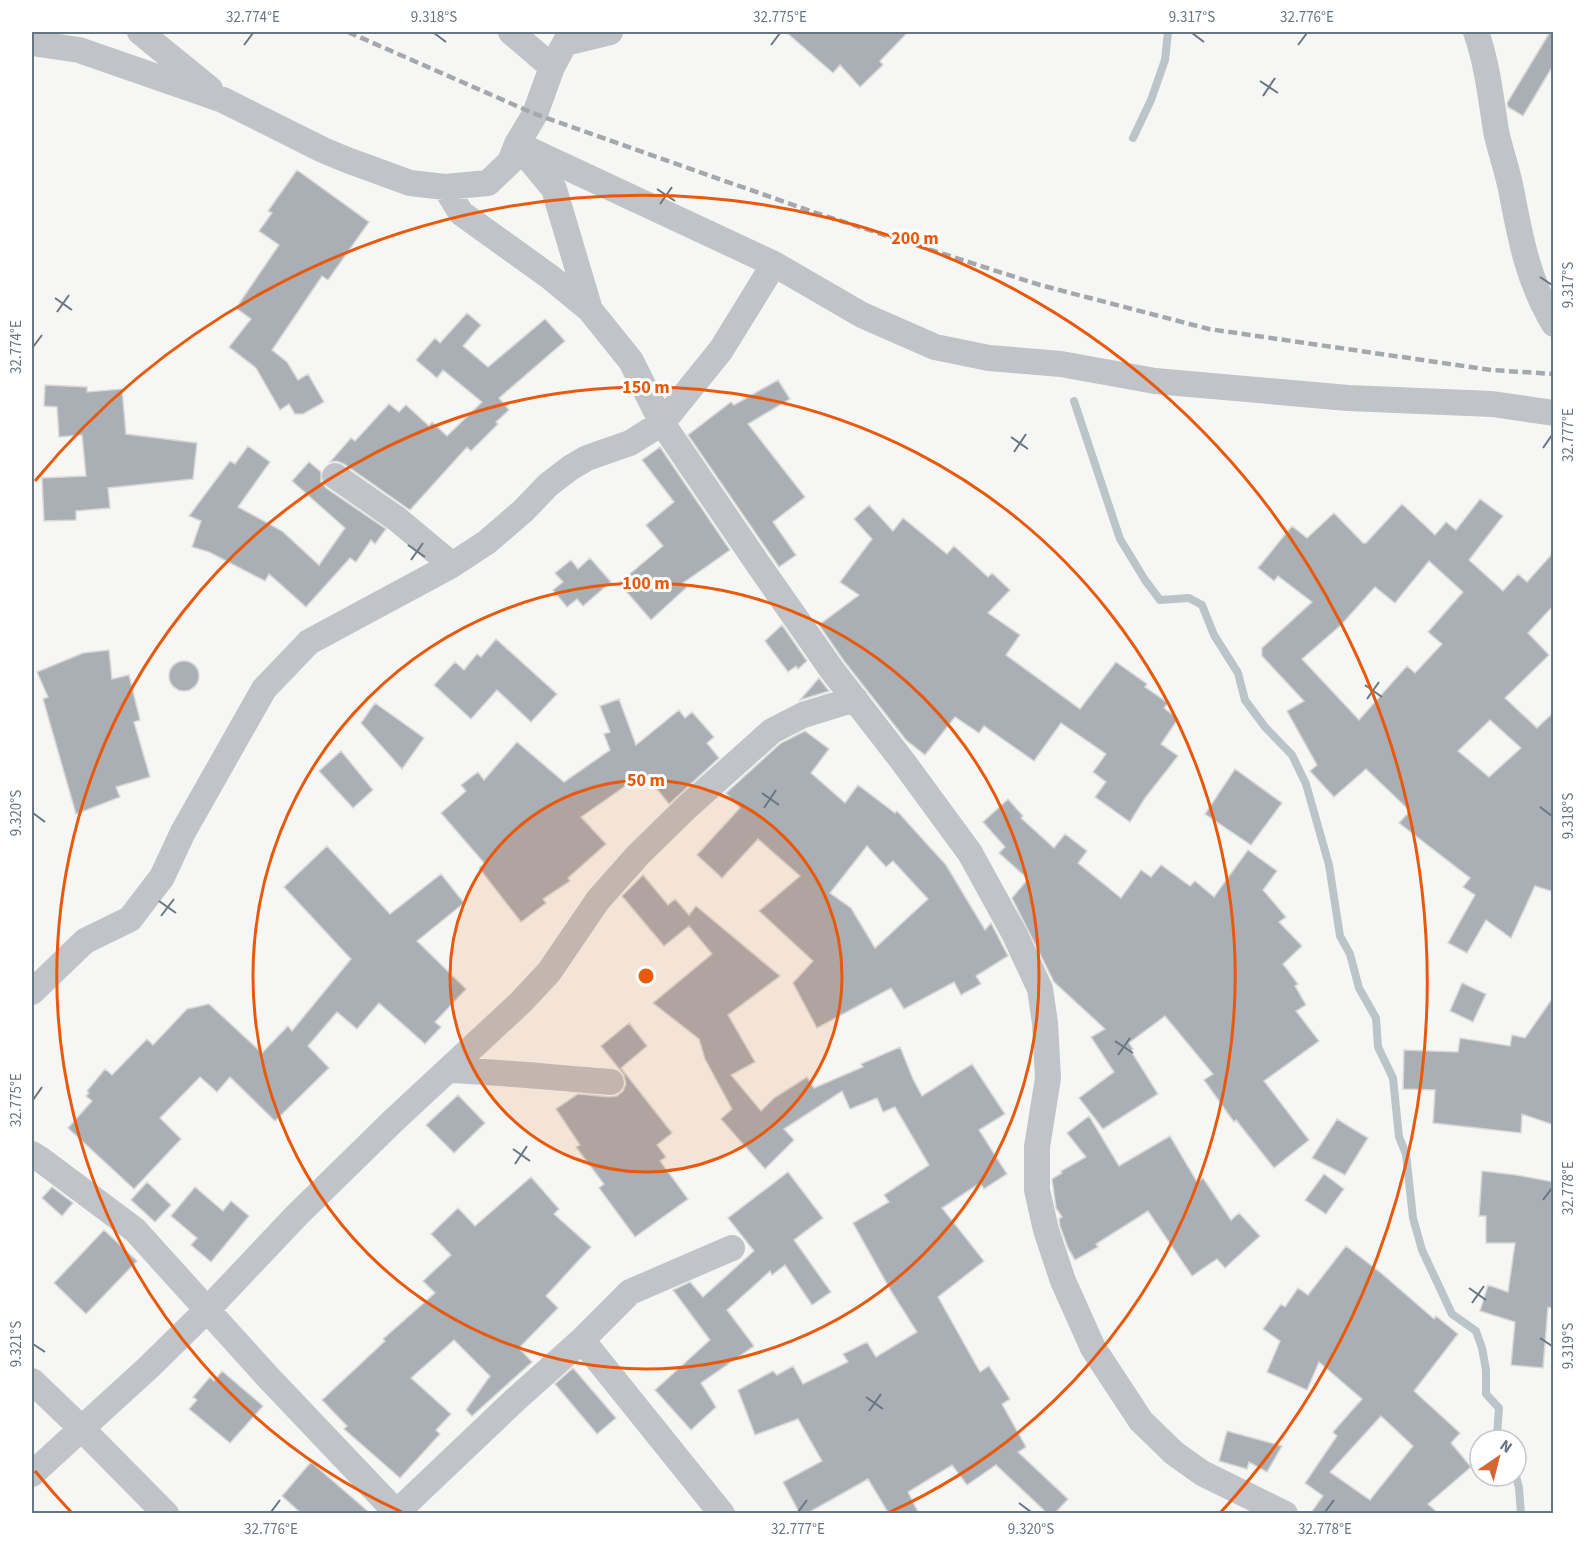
<svg xmlns="http://www.w3.org/2000/svg" width="1585" height="1545" viewBox="0 0 1585 1545" font-family="'Source Sans 3',sans-serif">
	<style>
		.lines { fill: none; stroke-linecap: round; stroke-linejoin: round }
		.stream { stroke: #bbc4c9; stroke-width: 8 }
		.building { fill: #a9afb5; stroke: #d8d8d6; stroke-width: 1.5; fill-rule: evenodd }
		.street { stroke: #c0c3c7; stroke-width: 26 }
		.rail { stroke: #a4a8ad; stroke-width: 4.5; stroke-dasharray: 9 4.5; stroke-linecap: butt }
		.ticks { fill: none; stroke: #687582; stroke-width: 2 }
		.ring { fill: none; stroke: #e8590c; stroke-width: 3 }
		.centre { fill: #e8590c; stroke: #fff; stroke-width: 3 }
		.ring-label { font-size: 18px; text-anchor: middle; font-weight: bold; fill: #e8590c; stroke: #fff; stroke-width: 6; stroke-linejoin: round; paint-order: stroke }
		.neatline { fill: none; stroke: #687582; stroke-width: 2 }
		.ticks-label { font-size: 15px; text-anchor: middle; fill: #687582 }
	</style>
	<rect width="100%" height="100%" fill="#f6f7f4"/>
	<g class="lines">
		<path class="stream" d="M1133,138L1151,100L1165,60L1168,32
			M1074,401L1120,539L1145,580L1160,600L1189,598L1202,605L1214,635L1238,673L1245,700L1265,727L1292,755L1306,784L1329,865L1340,936L1350,954L1359,988L1376,1018L1378,1047L1393,1078L1399,1137L1406,1154L1413,1218L1422,1250L1452,1314L1476,1331L1482,1348L1486,1370V1394L1499,1408L1497,1435L1500,1440
			M1516,1476L1519,1488L1521,1514"/>
	</g>
	<path class="building" d="M786,32H908L880,61L883,65L860,87L840,65L833,73Z
		M1550,32H1554V64L1523,116L1508,107L1507,103Z
		M297,170L369,222L328,280L322,276L272,350L287,362L298,380L308,374L324,402L303,414H295L289,404L280,410L256,368L229,347L251,319L236,308L279,245L259,231L272,213L268,211Z
		M467,313L481,325L463,346L488,367L545,319L565,341L499,398L509,410L496,422L498,424L471,451L467,447L410,510L344,464L337,461L330,462L351,438L355,441L389,404L399,412L406,405L429,426L432,422L447,436L482,402L443,370L437,378L416,360L435,338L440,343Z
		M778,380L790,399L748,424L805,497L773,522L796,555L779,567L688,435L731,402L734,405Z
		M45,385L87,387V392L122,389L126,434L197,443L193,479L108,488L110,508L76,511V520L44,521L42,478L86,476L82,435L59,437L57,407L44,406Z
		M248,446L270,462L238,507L282,531L319,565L345,528L292,481L309,462L321,472V482L326,488L386,529L375,544L371,540L356,562L350,558L306,607L269,574L265,581L209,552L192,547L201,521L189,516L230,461L235,464Z
		M660,447L730,550L683,583L687,587L651,620L619,583L663,546L646,525L674,502L642,460Z
		M1480,499L1503,516L1469,560L1503,591L1518,574L1527,582L1553,553V606L1528,633L1549,655L1505,698L1537,728L1554,712V892L1535,886L1511,938L1486,920L1467,953L1448,943L1475,895L1463,887L1470,878L1399,823L1410,811L1366,769L1334,797L1310,771L1317,765L1287,711L1304,701L1262,656V648L1312,602L1278,576L1274,581L1258,568L1292,526L1307,538L1334,513L1363,543H1366L1402,504L1435,535L1446,522L1456,530ZM1429,561L1463,592L1428,632L1442,644L1415,673L1407,666L1359,720L1302,659L1341,625L1375,587L1395,603ZM1490,720L1521,748L1489,777L1458,751Z
		M869,505L893,531L903,518L947,554L954,546L988,577L992,573L1010,590L988,613L1020,635L1006,655L1080,709L1116,662L1147,684L1145,687L1168,703L1164,708L1178,719L1161,744L1178,756L1145,798L1130,822L1095,797L1106,782L1093,772L1106,754L1061,723L1034,761L984,726L979,733L955,717L925,755L906,740L844,661L819,625L859,595L840,582L872,539L854,519Z
		M590,558L611,582L583,606L577,599L567,607L553,590L563,582L555,573L571,560L578,569Z
		M782,625L807,661L798,669L796,666L788,672L765,641Z
		M496,639L557,694L531,722L497,690L471,719L434,685L455,662L464,670L477,654L481,657Z
		M109,650L112,679L129,675L140,720L134,722L150,777L116,787L120,797L76,814L43,699L48,697L37,672L83,653Z
		M169 676a15 15 0 1 1 30 0a15 15 0 1 1-30 0Z
		M819,678L829,691L800,700Z
		M619,699L636,745L679,710L685,718L692,712L714,737L707,743L719,758L669,804L644,773L581,817L606,844L568,878L570,881L543,899L546,903L521,922L479,868L485,864L441,813L466,791L461,785L478,772L484,780L517,742L564,782L610,750L604,734L610,732L600,706Z
		M375,703L424,738L402,769L361,723Z
		M805,731L829,749L811,773L845,803L858,785L895,813L897,811L946,865L985,930L991,923L1008,956L976,976L981,984L961,995L954,982L904,1009L891,988L817,1028L793,983L813,961L759,911L800,876L758,839L722,878L697,855L740,808L726,793L781,743ZM867,846L886,867L893,861L928,899L875,948L851,908L830,893Z
		M341,751L373,790L353,808L319,771Z
		M1235,769L1282,803L1251,845L1205,814Z
		M1008,799L1023,816L1021,818L1054,848L1065,834L1087,851L1078,863L1121,898L1141,870L1151,877L1161,865L1190,886L1195,881L1214,897L1248,850L1277,871L1263,890L1286,917L1279,922L1302,946L1283,964L1298,984L1295,986L1306,1005L1296,1011L1319,1041L1264,1081L1309,1140L1274,1168L1236,1120L1234,1122L1204,1080L1213,1074L1165,1016L1129,1043L1133,1049L1131,1051L1158,1094L1103,1129L1079,1098L1114,1072L1091,1037L1105,1029L1054,982L1012,898L1028,879L999,853L1005,847L983,822Z
		M327,846L390,914L441,874L464,903L417,941L466,989L435,1022L441,1027L425,1044L379,1003L357,1029L337,1012L308,1046L329,1068L275,1121L230,1077L217,1092L200,1077L160,1118L181,1139L134,1189L68,1128L92,1101L86,1096L89,1093L87,1091L105,1069L112,1075L147,1039L153,1045L187,1009L209,1004L262,1053L288,1026L292,1031L351,959L284,887Z
		M643,875L668,905L675,899L689,915L696,906L780,976L728,1015L755,1062L731,1075L761,1111L774,1098L807,1077L814,1088L863,1067L861,1064L900,1047L913,1079L922,1096L972,1064L1005,1114L979,1130L1007,1174L984,1189L980,1183L942,1208L984,1261L938,1297L980,1372L989,1366L1010,1399L1002,1404L1026,1447L1018,1452L1068,1499L1054,1514H1048L996,1465L967,1485L952,1465L908,1492L919,1514H889L868,1479L806,1514H800L783,1482L822,1461L798,1419L755,1435L738,1390L773,1371L777,1375L793,1366L803,1384L848,1362L843,1354L867,1342L876,1357L917,1332L891,1291L853,1223L889,1202L884,1195L929,1165L895,1107L883,1112L877,1098L850,1109L842,1091L784,1129L794,1140L765,1169L721,1119L732,1109L705,1059L699,1039L653,1003L712,954L689,926L664,946L622,896Z
		M1462,983L1486,994L1473,1022L1450,1011Z
		M1554,996V1125L1522,1114L1521,1133L1433,1123L1435,1090L1403,1089L1404,1050L1458,1052L1460,1038L1510,1046L1512,1035L1525,1038Z
		M629,1023L647,1046L621,1068L672,1133L657,1145L666,1157L660,1161L688,1199L635,1237L599,1188L604,1184L576,1147L580,1145L556,1109L578,1094L610,1097L617,1096L623,1091L626,1084L624,1075L601,1046Z
		M458,1095L485,1123L454,1153L426,1125Z
		M1089,1116L1119,1166L1170,1136L1197,1182L1203,1178L1231,1220L1239,1213L1260,1236L1225,1268L1217,1259L1192,1276L1148,1211L1096,1244L1098,1247L1075,1260L1068,1248L1060,1226L1059,1219L1062,1217L1056,1208L1052,1179L1062,1173L1061,1171L1086,1157L1067,1133Z
		M1337,1119L1368,1138L1345,1175L1312,1158Z
		M1482,1171L1516,1175L1554,1182V1308L1548,1307L1543,1368L1511,1365L1515,1322L1480,1311L1488,1285L1508,1292L1515,1243H1486V1216H1479Z
		M788,1172L823,1218L794,1240L831,1292L812,1305L785,1265L772,1275L770,1271L727,1310L754,1346L701,1383L716,1407L691,1430L655,1390L710,1340L673,1290L690,1282L703,1297L754,1251L728,1218Z
		M1324,1174L1344,1189L1326,1214L1305,1200Z
		M531,1177L559,1209L554,1214L591,1247L546,1296L558,1308L519,1348L532,1362L472,1416L466,1410L490,1376L454,1340L411,1378L451,1414L436,1430L440,1434L400,1478L344,1429L347,1426L322,1400L385,1341L383,1339L435,1293L423,1281L451,1255L431,1234L458,1208L475,1226Z
		M147,1182L171,1205L155,1222L131,1200Z
		M52,1187L73,1203L62,1216L42,1198Z
		M195,1187L223,1211L231,1201L249,1216L211,1262L191,1245L197,1238L171,1216Z
		M104,1230L137,1261L86,1314L54,1283Z
		M1346,1246L1381,1273L1434,1319L1436,1316L1458,1334L1414,1391L1460,1433L1451,1443L1471,1467L1428,1504L1439,1514H1310L1323,1496L1305,1483L1337,1436L1333,1432L1362,1399L1319,1362L1307,1390L1267,1372L1280,1341L1263,1329L1281,1304L1285,1307L1298,1288L1308,1295ZM1381,1416L1413,1446L1370,1500L1330,1472Z
		M573,1368L616,1418L597,1434L555,1384Z
		M222,1371L263,1406L230,1443L189,1409L197,1400L193,1397L210,1377L214,1381Z
		M1227,1431L1282,1446L1267,1472L1249,1462L1247,1469L1219,1461Z
		M311,1462L371,1514H302L282,1496Z"/>
	<g class="lines">
		<path class="street" d="M140,32L210,89
			M511,32L552,67
			M1476,32C1487,63 1491,98 1496,131C1500,150 1507,169 1511,189C1520,237 1528,281 1554,324
			M32,43L79,50L223,100L323,150L347,160L410,183L445,187L488,183L510,162L517,144L535,114L552,67L571,32
			M565,43L610,32
			M517,144L774,264L862,315L935,347L989,358L1061,364L1155,381L1348,398L1492,404L1554,413
			M521,149L554,189L590,310
			M445,187L461,213L550,277L590,310L631,361L662,423L758,564L832,670L904,763L970,853L1015,935L1040,989L1045,1023L1048,1078L1037,1147V1190L1046,1230L1063,1281L1093,1348L1141,1421L1174,1453L1202,1473L1285,1514
			M335,476L397,519L452,565
			M32,992L85,941L130,919L162,877L183,832L264,689L309,642L452,565L487,542L523,511L548,485L570,468L587,458L630,443L662,423L721,350L774,264
			M448,1070C503,1072 557,1078 611,1082
			M32,1154L40,1159L135,1230L266,1375L398,1514
			M582,1340L722,1514
			M32,1381L81,1428L166,1514
			M32,1474L150,1366L208,1309L297,1215L393,1121L520,1003L549,972L598,900L638,855L687,807L772,731L803,715L855,699
			M395,1514L516,1399L582,1340L630,1292L732,1248"/>
		<path class="rail" d="M348,32L535,114L813,212L1040,285L1209,329L1491,370L1554,374"/>
	</g>
	<path class="ticks" d="M434,33L446,42M1192,33L1204,42M244,45L253,33M771,45L780,33M1298,45L1307,33M1260,81L1278,93M1263,96L1275,78M657,189L675,201M660,204L672,187M1540,277L1552,285M55,298L72,310M57,312L69,295M33,347L42,335M1011,437L1028,449M1543,448L1552,435M1014,452L1026,434M408,545L425,557M411,560L423,543M1365,685L1382,697M1367,699L1379,682M762,793L779,805M1540,807L1552,816M764,808L776,790M33,813L45,822M159,901L176,913M161,916L174,899M1115,1041L1133,1053M1118,1055L1130,1038M33,1100L42,1087M513,1149L530,1161M515,1164L527,1146M1543,1200L1552,1188M1469,1288L1486,1300M1472,1303L1484,1286M1540,1338L1552,1346M33,1344L45,1352M866,1397L883,1409M869,1411L881,1394M1019,1503L1031,1512M271,1512L280,1500M798,1512L807,1500M1325,1512L1334,1500"/>
	<circle cx="646" cy="976" r="196" fill="#e8590c" fill-opacity=".12"/>
	<g class="ring">
		<circle cx="646" cy="976" r="196"/>
		<circle cx="646" cy="976" r="393"/>
		<path d="M402 1512A589 589 0 1 1 890 1512"/>
		<path d="M71 1512A786 786 0 0 1 35 1471M35 481A786 786 0 1 1 1221 1512"/>
	</g>
	<circle cx="646" cy="976" r="9" class="centre"/>
	<g class="ring-label">
		<text x="915" y="244">200 m</text>
		<text x="646" y="393">150 m</text>
		<text x="646" y="589">100 m</text>
		<text x="646" y="786">50 m</text>
	</g>
	<rect width="1585" height="1545" fill="none" stroke="#ffffff" stroke-width="66"/>
	<g transform="translate(1498 1458) rotate(35)"><circle r="28" fill="#ffffff" stroke="#c3c8cd" stroke-width="1.5"/>
	<path d="M0-4.5L10 22L0 15L-10 22Z" fill="#d46636"/>
	<text y="-9" font-size="16" font-weight="bold" text-anchor="middle" fill="#687582">N</text>
	</g>
	<rect x="33" y="33" width="1519" height="1479" class="neatline"/>
	<g class="ticks-label">
		<text x="253" y="22">32.774°E</text>
		<text x="434" y="22">9.318°S</text>
		<text x="780" y="22">32.775°E</text>
		<text x="1192" y="22">9.317°S</text>
		<text x="1307" y="22">32.776°E</text>
		<text transform="translate(1568 285) rotate(-90)" y="5">9.317°S</text>
		<text transform="translate(16 347) rotate(-90)" y="5">32.774°E</text>
		<text transform="translate(1568 435) rotate(-90)" y="5">32.777°E</text>
		<text transform="translate(16 813) rotate(-90)" y="5">9.320°S</text>
		<text transform="translate(1568 816) rotate(-90)" y="5">9.318°S</text>
		<text transform="translate(16 1100) rotate(-90)" y="5">32.775°E</text>
		<text transform="translate(1568 1188) rotate(-90)" y="5">32.778°E</text>
		<text transform="translate(16 1344) rotate(-90)" y="5">9.321°S</text>
		<text transform="translate(1568 1346) rotate(-90)" y="5">9.319°S</text>
		<text x="271" y="1534">32.776°E</text>
		<text x="798" y="1534">32.777°E</text>
		<text x="1031" y="1534">9.320°S</text>
		<text x="1325" y="1534">32.778°E</text>
	</g>
</svg>
